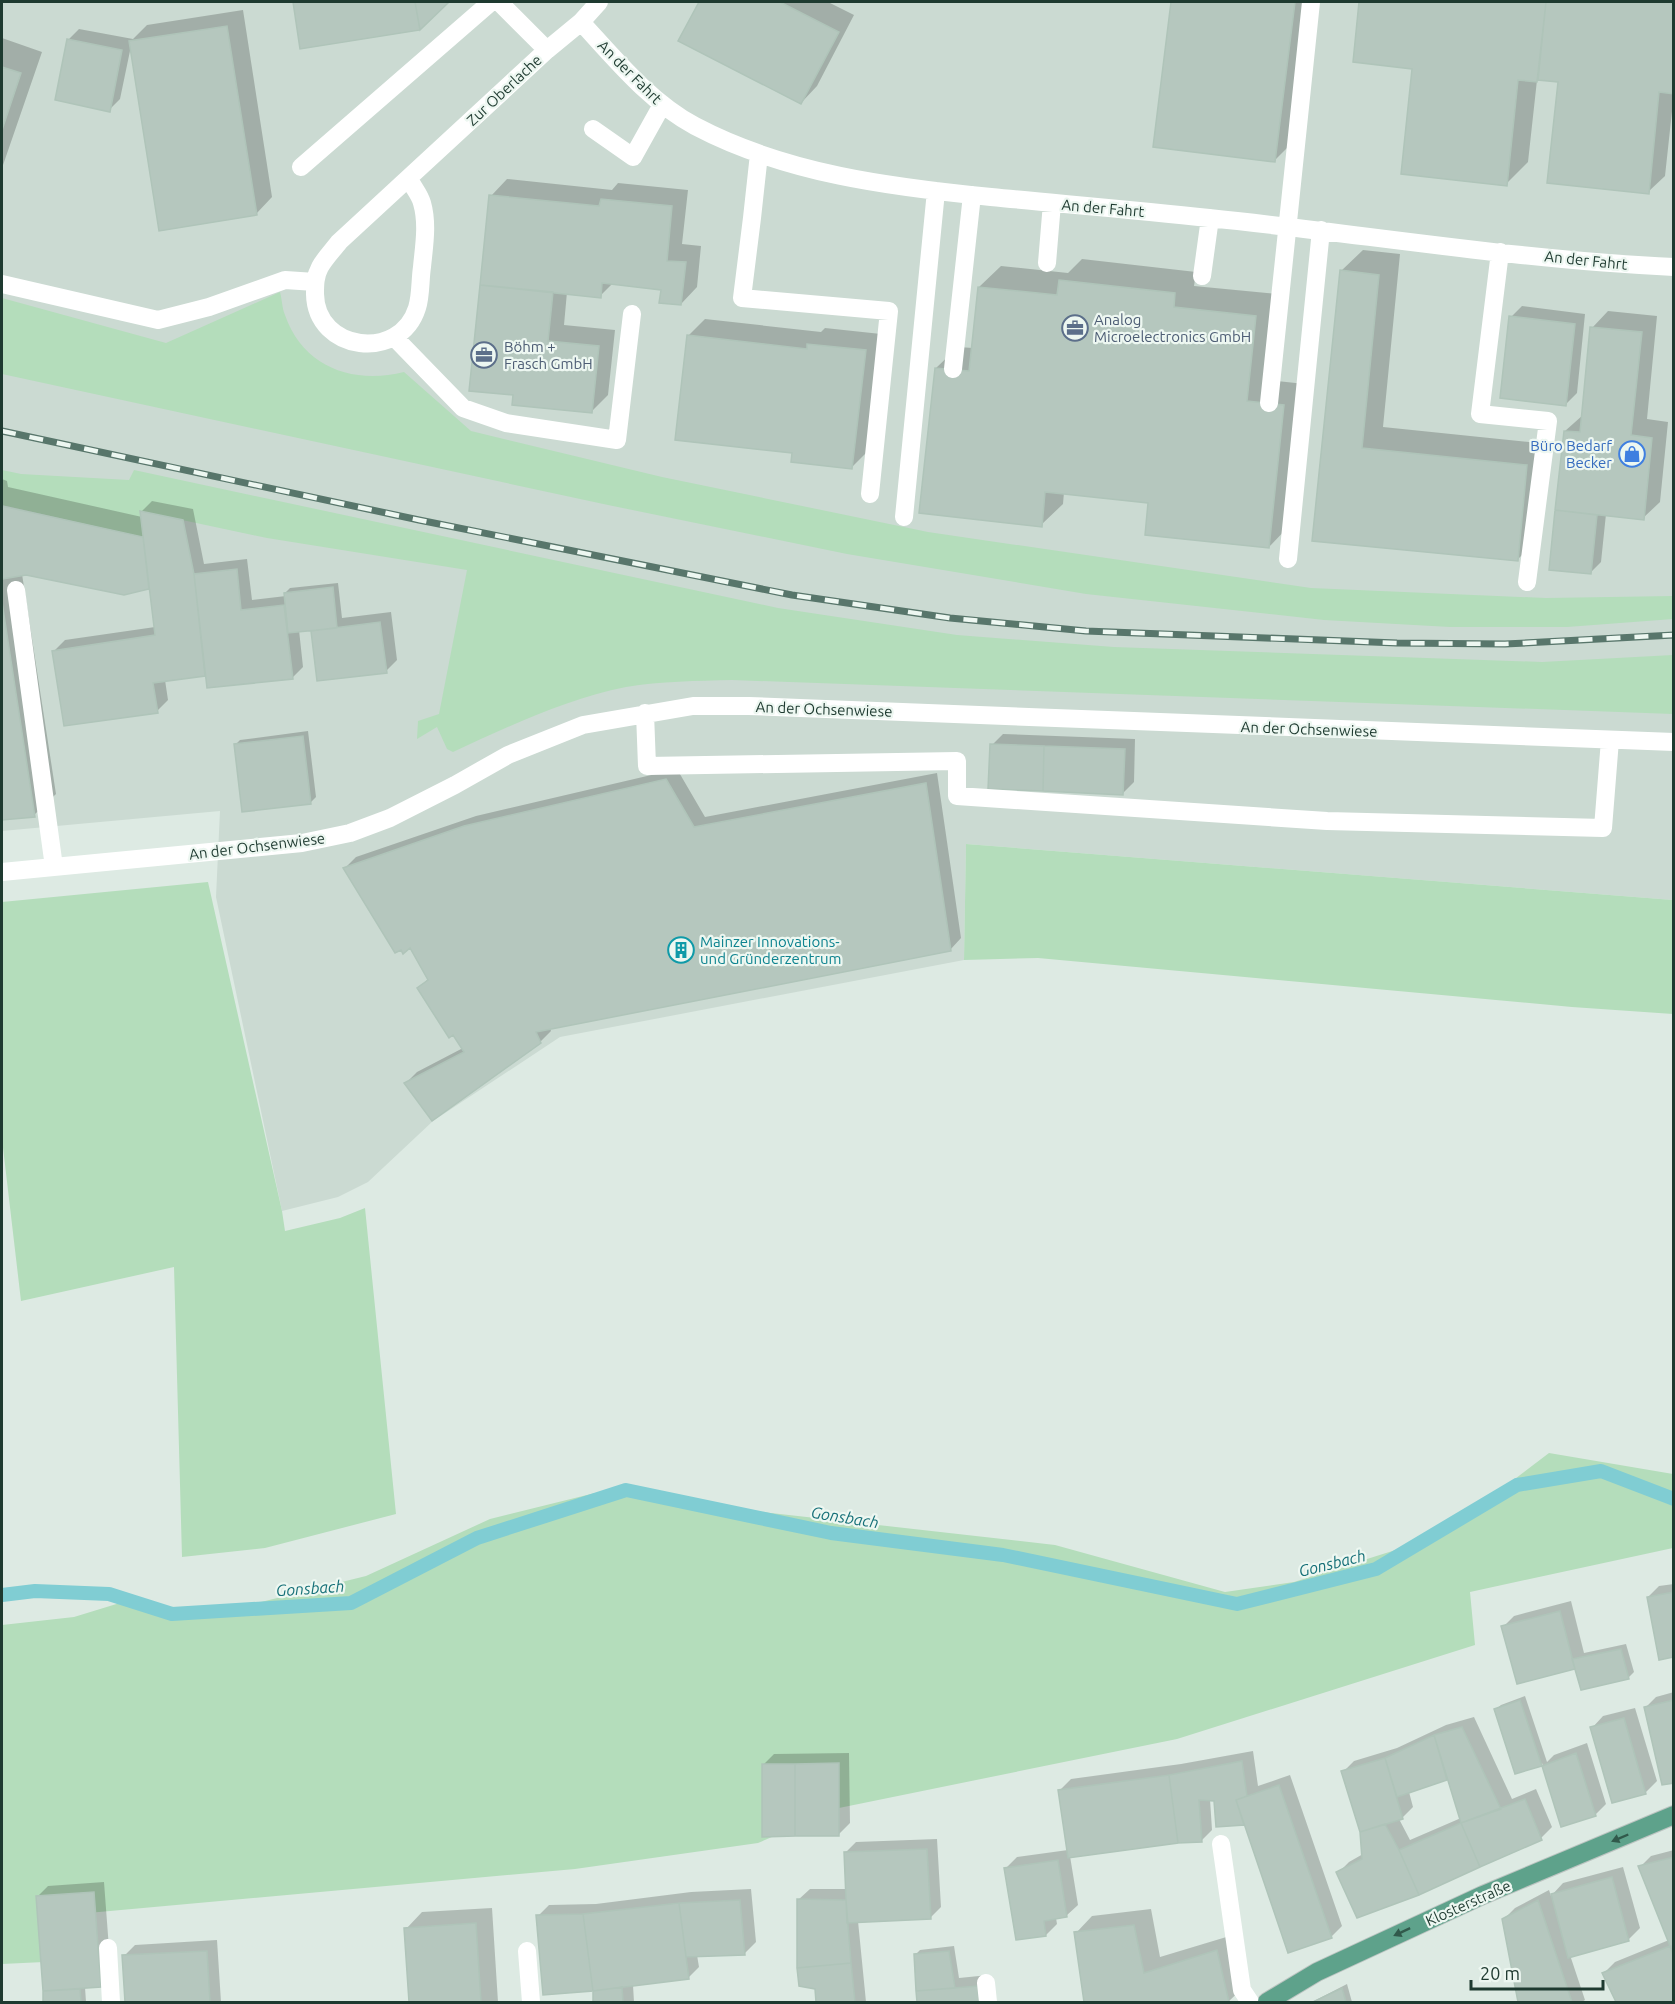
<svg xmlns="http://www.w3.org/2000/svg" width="1675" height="2004" viewBox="0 0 1675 2004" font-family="Ubuntu,sans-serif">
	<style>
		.built { fill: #cbdad2 }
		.green { fill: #b4ddbb }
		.shadow { fill: #0003; fill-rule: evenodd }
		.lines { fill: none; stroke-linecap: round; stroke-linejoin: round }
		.stream { stroke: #80cdd3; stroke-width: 14 }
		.building { fill: #b5c7be; stroke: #afc4b9; stroke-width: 1.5 }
		.major-casing { stroke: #bcc4c1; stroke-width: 20 }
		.minor { stroke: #fff; stroke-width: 18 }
		.major { stroke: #5ea28b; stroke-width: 18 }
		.rail-casing { stroke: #58766b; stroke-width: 7 }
		.rail { stroke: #edf7f1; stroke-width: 4.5; stroke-dasharray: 14; stroke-linecap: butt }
		.oneway { fill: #31594b }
		.labels { text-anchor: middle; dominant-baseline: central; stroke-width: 4.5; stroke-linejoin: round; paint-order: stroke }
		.street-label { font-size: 15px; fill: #1e3a30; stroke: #edf7f1 }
		.service-label { font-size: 15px; fill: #4e5e75; stroke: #edf7f1; text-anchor: start }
		.shop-label { font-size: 15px; fill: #366cbe; stroke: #edf7f1; text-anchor: end }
		.culture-label { font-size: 15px; fill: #0d838f; stroke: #edf7f1; text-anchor: start }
		.water-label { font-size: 16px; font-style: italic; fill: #167078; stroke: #edf7f1 }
	</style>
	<rect width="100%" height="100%" fill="#ddeae3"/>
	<path class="built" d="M2,2H1673V900L966,844L964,960L560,1037L433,1121L368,1182L338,1197L282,1211L216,897L220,811L2,831Z"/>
	<path class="green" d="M280,292C282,299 282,308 285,315C303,367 353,385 404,372L471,431L662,477L928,532L1311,588L1546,598L1673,596V619L1567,627H1450L1324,620L1086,594L847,554L608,505L2,374V298L166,343Z
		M2,470L21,474L129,480L134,470L778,608L957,635L1114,647L1542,662L1673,655V714L732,680C697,681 661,681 626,687C566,699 509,726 453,752L447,749L437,727L417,739L418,721L439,714L467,570L267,538L140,511L143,537L2,505Z
		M966,844L1673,900V1014L1572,1007L1038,958L964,960Z
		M208,882L282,1211L285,1231L340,1218L365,1208L396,1514L265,1548L182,1557L174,1267L21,1301L2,1139V902Z
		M1549,1453L1673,1474V1548L1470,1592L1475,1645L1177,1739L839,1808L758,1843L575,1869L66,1915L65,1961L2,1964V1625L74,1617L123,1602L208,1615L366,1576L490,1519L595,1493L1055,1545L1225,1592L1294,1582L1440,1536Z"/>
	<path class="shadow" d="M294,2H447L419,29L301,47Z
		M701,2H828L854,15L817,86L801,103L680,40Z
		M1172,2H1313L1296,139L1275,160L1155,146Z
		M1361,2H1674V93L1665,176L1648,192L1559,80L1539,78L1537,80L1528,162L1506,184L1414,67L1355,61Z
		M243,10L272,197L256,214L131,46L120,99L109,110L68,40L79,29L133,39L147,25Z
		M2,38L42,52L2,168Z
		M507,179L612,190L618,183L688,190L682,244L701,246L697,287L681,304L662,288L613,283L600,296L567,292L564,325L615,330L608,395L591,412L515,394L491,196Z
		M1363,250L1400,254L1383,427L1548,444L1539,538L1517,560L1314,539L1341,271Z
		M1082,259L1196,272L1194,286L1277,294L1268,380L1305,384L1290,525L1269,547L1150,501L1064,492L1063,504L1041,525L936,368L958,347L973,348L979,287L1001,266L1068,273Z
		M1522,306L1585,314L1577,393L1566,404L1511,317Z
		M1608,311L1657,316L1647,419L1668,422L1660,502L1643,518L1606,514L1601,562L1590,573L1556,510L1565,431L1583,415L1592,328Z
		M705,319L821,332L825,328L881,334L868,451L851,468L794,452L688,336Z
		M2,479L7,481L8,487L142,517L141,512L152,501L193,509L204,564L247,559L252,600L286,596L285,593L290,588L338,583L342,618L391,612L397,660L386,671L312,631L315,629L299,630L303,667L292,678L207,675L165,680L168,700L157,711L54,651L65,640L155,627L150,586L148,588L22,574L56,794L34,815L2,819Z
		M308,731L316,797L311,802L235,745L240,740Z
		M1003,734L1135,739L1134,782L1123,793L992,745Z
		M677,769L705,817L937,773L961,938L950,950L550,1028L551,1031L540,1042L406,1083L417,1072L463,1048L419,988L429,978L411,946L345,868L356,857L476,816Z
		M1674,1584V1656L1648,1597L1659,1586Z
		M1571,1601L1584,1653L1626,1644L1634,1672L1628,1678L1576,1666L1503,1627L1514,1616Z
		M1674,1692V1781L1645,1708L1656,1697Z
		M1525,1696L1547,1762L1554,1755L1587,1743L1606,1804L1595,1815L1562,1826L1542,1763L1541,1764L1495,1710L1501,1705Z
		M1635,1708L1657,1781L1646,1792L1592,1728L1603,1716Z
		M1474,1717L1512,1799L1536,1789L1552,1827L1541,1838L1338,1873L1349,1862L1363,1854L1361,1832L1343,1772L1354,1761L1397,1748L1446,1725ZM1448,1778L1461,1818L1410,1840L1399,1819L1402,1818L1413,1807L1409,1792Z
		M1253,1751L1258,1786L1290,1775L1342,1926L1331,1937L1245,1823L1217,1825L1215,1799H1210L1212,1830L1201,1841H1178L1070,1856L1078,1905L1066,1916L1056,1918L1057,1924L1046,1935L1006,1868L1017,1857L1068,1850L1060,1790L1071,1779L1181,1764Z
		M849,1753L850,1823L839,1834L763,1765L774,1754Z
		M937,1839L941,1907L930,1918L858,1921L866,2002H818L817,1988L798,1900L810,1889H847L845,1853L856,1842Z
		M1674,1850V2002H1617L1604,1973L1615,1962L1669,1940L1640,1867L1651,1856Z
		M1623,1867L1640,1928L1629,1939L1570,1955L1585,2000L1582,2002H1519L1504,1919L1515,1908L1549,1890L1551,1896L1563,1883Z
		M104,1882L111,1975L100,1986L85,1987L86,2002H45L44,1992L46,1990L37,1897L48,1886Z
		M751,1889L756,1942L745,1953L697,1955L699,1967L688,1978L633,1985L634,2002H595V1989L538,1916L549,1905L596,1904L691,1892Z
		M492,1908L498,2002H411L406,1929L422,1912Z
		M1151,1909L1160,1957L1233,1935L1245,1986L1228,2002H1085L1076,1933L1092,1916Z
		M217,1940L221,2002H126L124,1956L135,1945Z
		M954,1946L959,1978L989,1975L991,2002H918L915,1955L920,1950Z
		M1347,1984L1352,2002H1312L1314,2001Z"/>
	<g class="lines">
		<path class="stream" d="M2,1595L35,1591L109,1594L172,1614L351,1603L477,1538L626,1490L831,1533L1003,1555L1237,1604L1376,1569L1517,1485L1601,1471L1674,1499"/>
	</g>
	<path class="building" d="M293,2H415L420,30L300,49Z
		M415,2H449L420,30Z
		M699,2H780L839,32L801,104L678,41Z
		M1171,2H1295L1275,162L1153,147Z
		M1359,2H1546L1537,82L1518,80L1507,186L1401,174L1412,69L1353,62Z
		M1546,2H1674V94L1659,92L1649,194L1547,183L1558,82L1538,80Z
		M227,26L257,215L159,231L129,41Z
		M67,39L122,50L110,112L55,100Z
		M2,67L21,73L2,130Z
		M489,195L599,206L601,199L672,206L667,261L686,262L681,305L659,303L661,290L602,283L601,298L480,285Z
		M1340,270L1379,275L1362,448L1527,465L1518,561L1312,541Z
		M1059,280L1175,293L1174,307L1256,316L1247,401L1284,405L1269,548L1145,535L1148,503L1045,492L1042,527L919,513L935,368L969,371L978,287L1057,295Z
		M480,285L553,292L548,341L599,346L592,413L512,405L513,395L469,391Z
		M1509,316L1575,324L1566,406L1500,398Z
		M1590,327L1642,332L1631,435L1652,438L1644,520L1555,510L1564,431L1580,432Z
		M687,335L807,349V344L866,350L852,469L791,462L792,453L675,440Z
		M2,506L143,537L149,589L124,595L26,575L2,579Z
		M1555,510L1597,515L1591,574L1549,570Z
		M140,511L183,520L194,574L205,676L153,683L158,713L64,726L52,651L155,635Z
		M237,569L241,610L284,605L293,679L207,688L194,574Z
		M333,587L337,628L288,633L284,593Z
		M2,602L35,817L2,820Z
		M380,622L387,673L317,681L311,631Z
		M303,736L311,804L242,812L234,744Z
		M990,744L1044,746L1043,791L988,789Z
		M1044,746L1125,749L1123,795L1043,791Z
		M666,779L694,827L926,783L951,951L536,1032L541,1043L432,1121L404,1083L464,1052L453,1035L449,1038L417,988L428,980L410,948L403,954L401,950L395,953L343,868L464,826Z
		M1674,1592V1657L1659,1660L1647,1597Z
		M1560,1611L1575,1669L1517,1684L1501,1626Z
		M1621,1649L1629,1679L1581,1690L1572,1659Z
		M1520,1700L1542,1766L1515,1774L1494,1709Z
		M1674,1700V1783L1662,1785L1644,1707Z
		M1624,1718L1646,1794L1612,1803L1590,1727Z
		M1462,1727L1501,1809L1461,1823L1434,1735Z
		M1434,1735L1447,1780L1397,1797L1385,1758Z
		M1576,1753L1596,1816L1561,1827L1542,1766Z
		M1385,1758L1403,1819L1360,1832L1341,1771Z
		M1242,1761L1247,1796L1236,1800L1244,1825L1216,1827L1214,1801L1199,1800L1202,1842L1178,1843L1169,1775Z
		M839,1763V1836H795V1764Z
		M762,1764H795V1836L762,1837Z
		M1169,1775L1178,1843L1068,1858L1058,1790Z
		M1279,1785L1332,1938L1288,1953L1236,1800Z
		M1525,1799L1542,1840L1480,1867L1461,1823Z
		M1461,1823L1480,1867L1419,1895L1399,1850Z
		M1385,1824L1399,1850L1419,1895L1357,1918L1336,1872L1362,1859L1360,1832Z
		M927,1849L931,1919L847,1923L844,1852Z
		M1674,1857V1947L1670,1946L1638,1866Z
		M1058,1860L1067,1917L1044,1921L1046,1936L1016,1940L1004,1868Z
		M1612,1877L1629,1941L1568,1958L1551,1894Z
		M94,1892L101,1987L43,1991L36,1896Z
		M797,1899L846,1900L851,1963L797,1968Z
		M740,1900L745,1955L686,1957L679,1903Z
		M1538,1900L1572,2002H1518L1502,1919Z
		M679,1903L689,1979L593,1991L583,1914Z
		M583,1914L593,1991L543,1995L536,1915Z
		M476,1923L481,2002H409L404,1928Z
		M1134,1925L1144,1973L1217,1950L1229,2002H1084L1074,1932Z
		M1670,1946L1674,1958V2002H1616L1602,1973Z
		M207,1951L210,2002H125L122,1955Z
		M949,1951L955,1988L916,1991L914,1954Z
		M851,1963L855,2002H816L815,1989L799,1986L797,1968Z
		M978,1986L979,2002H917L916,1991Z
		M622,1987L623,2002H593V1991Z
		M1342,1988L1346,2002H1313Z
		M80,1989L81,2002H43V1991Z"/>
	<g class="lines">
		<g class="major-casing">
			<path id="major" d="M1267,2002L1317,1972L1483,1895L1674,1815"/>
		</g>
		<path class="minor" d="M499,2L547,50
			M581,22C615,59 650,102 695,126C786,174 891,187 991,197C1063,204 1136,210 1209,218C1364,234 1518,260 1674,267
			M593,129L633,157L662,105
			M759,154L752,218L742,298L889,311L870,494
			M301,167L491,2
			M409,179C413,187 420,195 422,203C428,224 424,246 422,267C420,280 421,296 417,308C400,362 316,352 315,294C315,285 315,276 320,267C325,258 333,250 339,242L547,50L581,22L599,2
			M1500,252L1480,414L1548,421L1527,582
			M1047,263L1052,203
			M1202,276L1210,218
			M2,284L158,320L209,307L285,280L315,282
			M394,337L463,408L506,423L617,440L632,314
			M953,369L972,195
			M1269,403L1311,2
			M904,517L936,191
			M1288,559L1321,230
			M16,590L54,867
			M645,713L647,766L957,761V796L1327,821L1603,828L1610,740
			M2,872L302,843L350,833L390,818L455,785L508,755L583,725L693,706H749L1674,742
			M1221,1844L1242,1990L1250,2002
			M108,1948L111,2002
			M527,1951L531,2002
			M986,1983L988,2002"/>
		<use href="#major" class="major"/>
		<g class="rail-casing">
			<path id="rail" d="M2,431L419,520L792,595L950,618L1086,631L1397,643L1505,644L1674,635"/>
		</g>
		<use href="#rail" class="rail"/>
	</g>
	<defs><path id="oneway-solid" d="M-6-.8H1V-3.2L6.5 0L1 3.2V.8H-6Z" transform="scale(1.5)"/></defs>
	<g class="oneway">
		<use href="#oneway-solid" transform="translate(1620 1838) rotate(157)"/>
		<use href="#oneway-solid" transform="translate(1402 1932) rotate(155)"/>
	</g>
	<defs>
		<g id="office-ring" transform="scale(1.35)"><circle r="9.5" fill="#edf7f1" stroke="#5c6f8a" stroke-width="1.5"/><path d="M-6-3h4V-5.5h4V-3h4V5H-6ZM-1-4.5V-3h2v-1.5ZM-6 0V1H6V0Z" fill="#5c6f8a"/></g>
		<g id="shop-ring" transform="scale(1.35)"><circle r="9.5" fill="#edf7f1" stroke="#3f7fe0" stroke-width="1.5"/><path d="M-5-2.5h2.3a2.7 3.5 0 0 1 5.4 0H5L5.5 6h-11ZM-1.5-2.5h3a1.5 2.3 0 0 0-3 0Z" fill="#3f7fe0"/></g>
		<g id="building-ring" transform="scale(1.35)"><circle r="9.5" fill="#edf7f1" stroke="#0f9aa8" stroke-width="1.5"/><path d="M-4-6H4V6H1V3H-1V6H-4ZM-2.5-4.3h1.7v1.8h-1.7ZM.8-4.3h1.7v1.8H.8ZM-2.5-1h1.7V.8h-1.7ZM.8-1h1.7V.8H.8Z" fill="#0f9aa8"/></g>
	</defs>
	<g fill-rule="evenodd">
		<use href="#office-ring" x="1075" y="328"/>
		<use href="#office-ring" x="484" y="355"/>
		<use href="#shop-ring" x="1632" y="454"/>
		<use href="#building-ring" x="681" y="950"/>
	</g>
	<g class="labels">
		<g class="street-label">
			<text transform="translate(630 72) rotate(45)">An der Fahrt</text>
			<text transform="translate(504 90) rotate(-43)">Zur Oberlache</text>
			<text transform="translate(1103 208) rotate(5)">An der Fahrt</text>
			<text transform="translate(1586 260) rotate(6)">An der Fahrt</text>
			<text transform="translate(824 709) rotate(2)">An der Ochsenwiese</text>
			<text transform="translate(1309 729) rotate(2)">An der Ochsenwiese</text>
			<text transform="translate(257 846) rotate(-7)">An der Ochsenwiese</text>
			<text transform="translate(1468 1903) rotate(-24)">Klosterstraße</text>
		</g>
		<g class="service-label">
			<text x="1094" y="319">Analog<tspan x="1094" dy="17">Microelectronics GmbH</tspan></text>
			<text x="504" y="346">Böhm +<tspan x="504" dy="17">Frasch GmbH</tspan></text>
		</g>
		<g class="shop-label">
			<text x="1612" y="445">Büro Bedarf<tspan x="1612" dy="17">Becker</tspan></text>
		</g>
		<g class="culture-label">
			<text x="700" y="941">Mainzer Innovations-<tspan x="700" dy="17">und Gründerzentrum</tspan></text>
		</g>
		<g class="water-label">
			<text transform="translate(845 1517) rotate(9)">Gonsbach</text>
			<text transform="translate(1332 1563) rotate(-14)">Gonsbach</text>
			<text transform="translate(310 1588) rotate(-4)">Gonsbach</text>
		</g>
	</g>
	<rect width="1675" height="2004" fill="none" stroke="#1e3a30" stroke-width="6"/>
	<path d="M1471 1980v9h132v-9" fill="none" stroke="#1e3a30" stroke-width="3"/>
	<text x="1480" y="1980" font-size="18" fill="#1e3a30" stroke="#edf7f1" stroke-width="4.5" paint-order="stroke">20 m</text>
</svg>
